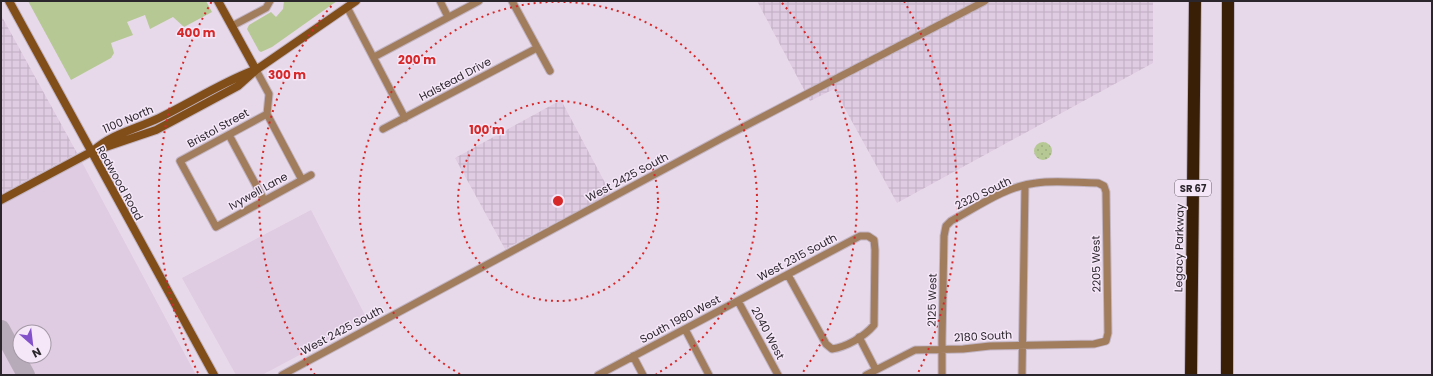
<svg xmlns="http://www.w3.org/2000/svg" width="1433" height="376" viewBox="0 0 1433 376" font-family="Poppins,sans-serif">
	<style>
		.built { fill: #dfcbe2; fill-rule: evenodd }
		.industrial { fill: url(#industrial-grid) }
		.grass { fill: #b6c995 }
		.park { fill: url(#park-dots) }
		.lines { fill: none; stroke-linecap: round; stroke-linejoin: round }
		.taxiway { stroke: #b8abb9; stroke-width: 18 }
		.street-casing { stroke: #c2b5c4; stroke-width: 9 }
		.secondary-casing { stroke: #c2b5c4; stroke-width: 10 }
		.highway-casing { stroke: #c2b5c4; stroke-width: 14 }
		.street { stroke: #a17d5e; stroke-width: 7 }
		.secondary { stroke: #814e19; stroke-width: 8 }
		.highway { stroke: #391f05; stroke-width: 12 }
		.ring { fill: none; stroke: #d62828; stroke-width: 2; stroke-dasharray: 2 4 }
		.labels { text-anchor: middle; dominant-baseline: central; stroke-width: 3; stroke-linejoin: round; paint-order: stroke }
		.shield { fill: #f5e6f8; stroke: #686069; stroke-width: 1 }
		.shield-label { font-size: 10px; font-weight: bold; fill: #2b262c }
		.street-label { font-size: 11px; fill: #2b262c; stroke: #f5e6f8 }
		.centre { fill: #d62828; stroke: #f5e6f8; stroke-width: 2 }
		.ring-label { font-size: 12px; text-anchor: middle; font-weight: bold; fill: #d62828; stroke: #f5e6f8; stroke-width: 3; stroke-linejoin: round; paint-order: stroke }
	</style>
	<defs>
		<pattern id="industrial-grid" width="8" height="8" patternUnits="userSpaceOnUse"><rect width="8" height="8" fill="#dfcbe2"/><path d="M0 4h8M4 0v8" fill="none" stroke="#c0aec2"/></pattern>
		<pattern id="park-dots" width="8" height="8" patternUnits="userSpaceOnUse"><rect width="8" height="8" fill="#b6c995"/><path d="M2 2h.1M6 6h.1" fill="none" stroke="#9dac81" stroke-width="1.8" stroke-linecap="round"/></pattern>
	</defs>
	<rect width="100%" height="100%" fill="#e8d9ea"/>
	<path class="built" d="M77,153L196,375H1V194ZM20,332H44V356H20Z
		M311,210L367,319L262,375H236L182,278Z"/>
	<path class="industrial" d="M757,1H1153V63L897,203L834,89L810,101Z
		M1,15L77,153L1,194Z
		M561,100L611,194L505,249L455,158Z"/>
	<path class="grass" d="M28,1H206L212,12L184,27L173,17L150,29L145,15L127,22L133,35L111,43L114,53L111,58L71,80Z
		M284,1H337L272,47L261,52L259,51L247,29L249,25L271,12L276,17L283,9Z"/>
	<path class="park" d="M1034 151a9 9 0 1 1 18 0a9 9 0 1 1-18 0Z"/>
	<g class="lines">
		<path class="taxiway" d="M1,329L26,375"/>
		<g class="street-casing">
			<path id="street" d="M440,1L448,17
				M512,1L550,71
				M347,7L405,118
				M232,26L266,8L270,1
				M374,57L479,1
				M256,70L269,94L267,114L302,180
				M267,114L180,161L216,227L311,175
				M383,129L537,48
				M229,135L264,200
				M738,301L778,375
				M685,329L709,375
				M859,337L876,370
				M633,356L643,375
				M282,375L724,137L985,1
				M598,375L860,236H868L874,240L875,250L874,325C864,337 846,347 832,349L826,344L788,275
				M866,375L915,350L963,349L990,346L1094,344L1106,341L1108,333L1106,192L1104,186L1098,183C1078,183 1056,180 1036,183C1006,186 977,207 951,221L946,226L944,236L942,341C942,352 942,364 942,375
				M1022,375L1025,185"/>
		</g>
		<g class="secondary-casing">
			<path id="secondary" d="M9,1L214,375
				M218,1L256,70
				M93,151C111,134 136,129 159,118C190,103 219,84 252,71
				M1,200L91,152L156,130L238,86L256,70L356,1"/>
		</g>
		<g class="highway-casing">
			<path id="highway" d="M1191,375L1195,1
				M1227,375L1228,1"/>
		</g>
		<use href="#street" class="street"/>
		<use href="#secondary" class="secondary"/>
		<use href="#highway" class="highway"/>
	</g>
	<g class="ring">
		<circle cx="558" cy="201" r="100"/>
		<path d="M460 374A199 199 0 1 1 656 374"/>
		<path d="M315 375A299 299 0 0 1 334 3M782 3A299 299 0 0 1 801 375"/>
		<path d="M198 373A399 399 0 0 1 212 1M904 1A399 399 0 0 1 918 373"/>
	</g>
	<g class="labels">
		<rect class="shield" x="1175" y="180" width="36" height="16" rx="3"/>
		<g class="shield-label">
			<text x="1193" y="188">SR 67</text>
		</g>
		<g class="street-label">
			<text transform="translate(455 79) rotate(-28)">Halstead Drive</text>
			<text transform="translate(128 119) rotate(-23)">1100 North</text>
			<text transform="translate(218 128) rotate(-29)">Bristol Street</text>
			<text transform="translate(627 177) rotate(-28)">West 2425 South</text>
			<text transform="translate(120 183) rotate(61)">Redwood Road</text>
			<text transform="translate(258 191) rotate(-29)">Ivywell Lane</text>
			<text transform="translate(983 193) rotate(-26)">2320 South</text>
			<text transform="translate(1179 248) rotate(-89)">Legacy Parkway</text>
			<text transform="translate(797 257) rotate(-28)">West 2315 South</text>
			<text transform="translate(1096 264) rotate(-91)">2205 West</text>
			<text transform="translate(932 300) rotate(-89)">2125 West</text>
			<text transform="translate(680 319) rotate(-28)">South 1980 West</text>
			<text transform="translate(342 330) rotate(-28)">West 2425 South</text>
			<text transform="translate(768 333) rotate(62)">2040 West</text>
			<text transform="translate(983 336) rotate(-3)">2180 South</text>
		</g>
	</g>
	<circle cx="558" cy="201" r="6" class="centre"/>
	<g class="ring-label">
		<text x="196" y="37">400 m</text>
		<text x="417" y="64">200 m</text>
		<text x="287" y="79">300 m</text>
		<text x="487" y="134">100 m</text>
	</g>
	<rect width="1433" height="376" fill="none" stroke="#2b262c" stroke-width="4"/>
	<g transform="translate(32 344) rotate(152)"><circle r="19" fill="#f5e6f8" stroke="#a499a6"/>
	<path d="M0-3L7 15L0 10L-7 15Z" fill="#8351c9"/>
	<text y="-6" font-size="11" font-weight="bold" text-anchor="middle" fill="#2b262c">N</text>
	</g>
</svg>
